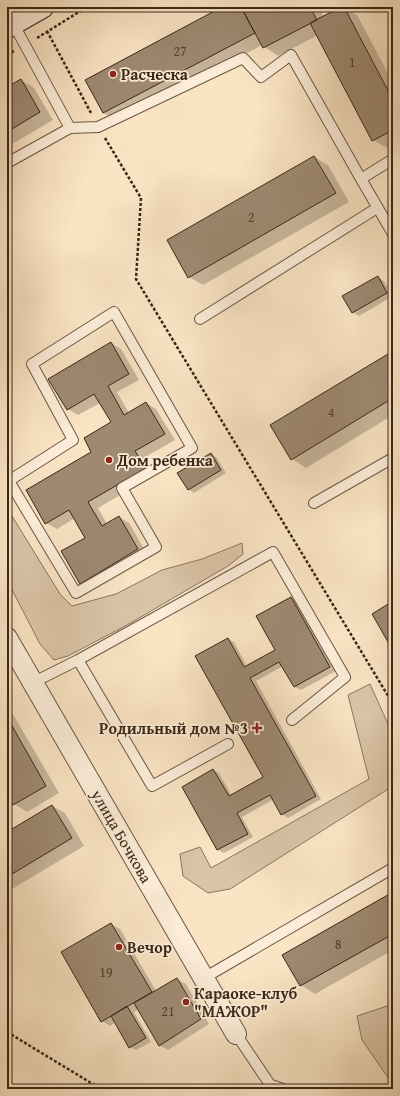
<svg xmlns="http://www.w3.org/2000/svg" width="400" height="1096" viewBox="0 0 400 1096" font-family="'Gentium Book Plus',serif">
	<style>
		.green { fill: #dac4a7; stroke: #8a765f }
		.shadow { fill: #0003 }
		.building { fill: #9e8971; stroke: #3b2717 }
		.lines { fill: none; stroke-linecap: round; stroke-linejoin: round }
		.lane-casing { stroke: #6b5642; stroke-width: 12 }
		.street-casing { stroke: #6b5642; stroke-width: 22 }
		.secondary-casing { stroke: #3b2717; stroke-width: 24 }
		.path { stroke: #3b2717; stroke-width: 2.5; stroke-dasharray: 3 2; stroke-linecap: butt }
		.lane { stroke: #fcedd9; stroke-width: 10 }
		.street { stroke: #fcedd9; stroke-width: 20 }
		.secondary { stroke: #fcedd9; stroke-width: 22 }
		.poi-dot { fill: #8f2418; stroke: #fcedd9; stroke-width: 1.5 }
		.labels { text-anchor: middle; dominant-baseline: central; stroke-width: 3.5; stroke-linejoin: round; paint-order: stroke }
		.number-label { font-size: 14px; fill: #54402e }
		.poi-label { font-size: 16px; font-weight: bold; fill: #3b2717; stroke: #fcedd9; text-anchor: start }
		.street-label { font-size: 16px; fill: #3b2717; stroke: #fcedd9 }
	</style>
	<rect width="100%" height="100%" fill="#fae4c4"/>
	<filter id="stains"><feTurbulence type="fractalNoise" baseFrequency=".005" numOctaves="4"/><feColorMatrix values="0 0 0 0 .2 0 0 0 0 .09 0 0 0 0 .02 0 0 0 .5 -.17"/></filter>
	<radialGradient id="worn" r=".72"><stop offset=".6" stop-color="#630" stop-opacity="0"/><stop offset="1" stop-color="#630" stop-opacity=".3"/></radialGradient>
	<path class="green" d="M7,508L60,594L72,606L116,594L162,570L202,559L242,543L243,554L228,566L127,625L68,656L54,660L40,644L7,580Z
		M370,684L393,735V786L230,889L208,893L183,876L180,854L200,847L211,868L369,779L348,695Z
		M393,1004V1081L389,1079L362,1040L357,1016Z"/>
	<path class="shadow" d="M224,7H319L324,17L343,7L357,15L393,83V145L387,148L373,140L318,35L278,56L262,45L118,121L103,113Z
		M21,80L34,88L53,120L7,147V89Z
		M314,157L328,165L349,202L203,285L189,277Z
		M378,277L384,281L393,296L359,316L353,312Z
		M7,294L13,305L7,309Z
		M111,343L121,349L139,380L117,392L129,413L146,403L156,409L175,440L145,457L155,475L98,508L107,524L119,517L129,523L148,556L91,589L81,583L86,538L75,518L57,529L46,523L112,423L100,403L78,415L68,409Z
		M393,352V415L306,468L292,459Z
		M211,454L217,458L226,473L194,493L188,489Z
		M291,598L297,601L336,671L301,690L295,687L283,666L256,681L321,799L288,818L282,814L274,799L242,817L253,837L224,853L218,850L183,787L213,770L219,773L232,796L264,778L228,639L234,642L247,667L276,651Z
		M7,704L59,793L27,812L14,804L7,793Z
		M52,806L65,813L84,846L7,892V833Z
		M393,893V950L315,994L301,985Z
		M111,924L120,929L156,991L177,979L186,984L209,1024L168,1050L159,1045L139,1009L134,1012L151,1042L136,1050L130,1047L116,1022L110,1026L102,1021Z"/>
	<path class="building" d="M222,7H241L255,33L103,113L85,80Z
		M241,7H310L317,20L263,48Z
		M341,7H344L393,100V130L372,141L310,23Z
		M21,79L40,112L7,132V87Z
		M314,156L336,193L188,278L167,240Z
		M378,276L387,293L352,313L342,296Z
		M111,342L129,374L108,386L124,415L146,402L165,434L135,451L146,468L88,502L102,526L119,516L138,549L80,584L61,551L85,538L69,510L45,524L26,490L91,452L84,438L111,422L94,394L67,410L48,379Z
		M393,351V398L291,460L270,425Z
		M211,453L221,470L188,490L177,473Z
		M291,597L330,667L294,687L279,662L250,678L316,796L281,815L270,795L237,813L248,834L217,850L182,787L213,769L229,796L263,777L195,656L228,638L244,667L275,650L256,616Z
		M393,601V648L392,649L372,614Z
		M7,717L46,786L13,805L7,795Z
		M52,805L72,838L7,877V832Z
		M393,892V934L300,986L282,955Z
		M111,923L152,992L101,1022L61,952Z
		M177,978L201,1019L159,1046L134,1003Z
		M127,1006L146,1038L129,1048L111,1016Z"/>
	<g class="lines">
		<g class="lane-casing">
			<path id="lane" d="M7,12L70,128L98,127L243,58L261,77L291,55L361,179L393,159
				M7,163L70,128
				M361,179L393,234
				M200,319L377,208
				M7,482L73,440L32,364L114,312L192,448L122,488L156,547L76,593L9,481
				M314,503L393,458
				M78,660L152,786L228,744
				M32,683L78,660L273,552L345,677L292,720
				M204,978L393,868
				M236,1034L273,1089
				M271,1085L283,1089"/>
		</g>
		<g class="street-casing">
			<path id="street" d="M7,638L236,1034"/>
		</g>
		<g class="secondary-casing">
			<path id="secondary" d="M7,27L42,7"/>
		</g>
		<path class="path" d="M47,31L91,113
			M37,38L87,7
			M7,55L14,51
			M105,138L141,198L136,279L393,704
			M7,1032L101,1089"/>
		<use href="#lane" class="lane"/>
		<use href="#street" class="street"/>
		<use href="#secondary" class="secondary"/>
	</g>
	<g class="poi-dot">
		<circle cx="113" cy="74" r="4"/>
		<circle cx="109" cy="460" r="4"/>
		<path d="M255 722h4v4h4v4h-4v4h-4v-4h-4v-4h4z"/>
		<circle cx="119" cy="947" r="4"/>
		<circle cx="186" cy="1002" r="4"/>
	</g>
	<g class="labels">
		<g class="number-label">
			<text x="180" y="51">27</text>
			<text x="352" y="62">1</text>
			<text x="251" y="217">2</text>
			<text x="331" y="412">4</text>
			<text x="338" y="944">8</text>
			<text x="106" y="972">19</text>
			<text x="168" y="1011">21</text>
		</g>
		<g class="poi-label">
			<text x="121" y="74">Расческа</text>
			<text x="117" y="460">Дом ребенка</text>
			<text x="248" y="728" text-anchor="end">Родильный дом №3</text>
			<text x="127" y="947">Вечор</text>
			<text x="194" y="993">Караоке-клуб<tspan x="194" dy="18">"МАЖОР"</tspan></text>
		</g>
		<g class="street-label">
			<text transform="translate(122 836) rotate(60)">улица Бочкова</text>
		</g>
	</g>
	<rect width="400" height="1096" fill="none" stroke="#fae4c4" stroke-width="24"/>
	<rect x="8" y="8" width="384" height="1080" fill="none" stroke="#3b2717" stroke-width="2"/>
	<rect x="12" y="12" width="376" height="1072" fill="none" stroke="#3b2717"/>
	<rect width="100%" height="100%" filter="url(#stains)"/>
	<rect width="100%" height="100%" fill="url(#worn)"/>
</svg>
